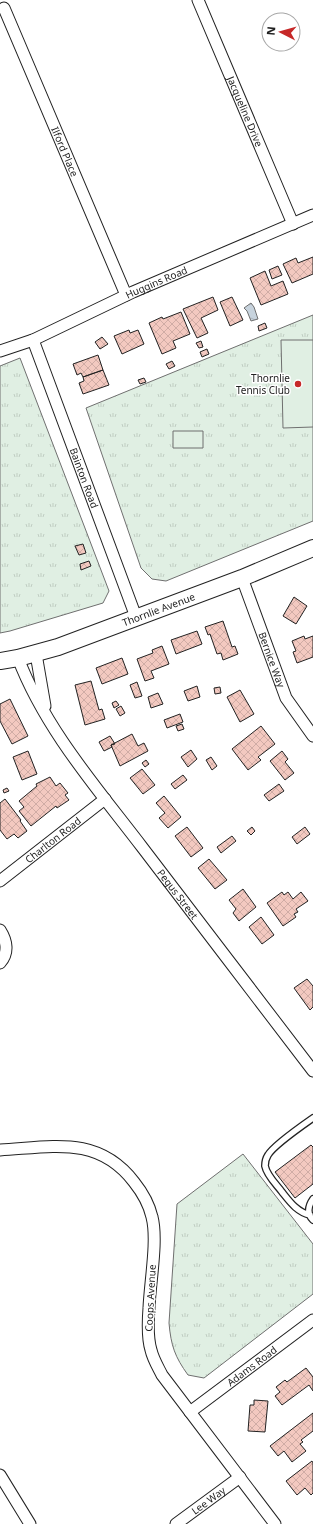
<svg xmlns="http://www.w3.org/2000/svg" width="313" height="1524" viewBox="0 0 313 1524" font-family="'Noto Sans',sans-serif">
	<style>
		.grass { fill: url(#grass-tufts); stroke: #6f6f6f }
		.garden { fill: #e0efe3; stroke: #6f6f6f }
		.water { fill: url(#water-ripples); stroke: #6f6f6f }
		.building { fill: url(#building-cross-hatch); stroke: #222 }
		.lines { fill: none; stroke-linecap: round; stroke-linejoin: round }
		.service-casing { stroke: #222; stroke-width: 8 }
		.minor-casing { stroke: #222; stroke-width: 13 }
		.secondary-casing { stroke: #222; stroke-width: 18 }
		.service { stroke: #fff; stroke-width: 5.5 }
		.minor { stroke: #fff; stroke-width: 11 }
		.secondary { stroke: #fff; stroke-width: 16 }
		.poi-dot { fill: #c62828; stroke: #fff; stroke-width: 1.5 }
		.labels { text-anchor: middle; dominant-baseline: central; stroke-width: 3; stroke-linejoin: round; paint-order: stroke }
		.street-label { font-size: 10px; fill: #222; stroke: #fff }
		.poi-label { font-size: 10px; fill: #222; stroke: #fff; text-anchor: end }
	</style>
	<defs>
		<pattern id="grass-tufts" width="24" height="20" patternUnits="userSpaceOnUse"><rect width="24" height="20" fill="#e0efe3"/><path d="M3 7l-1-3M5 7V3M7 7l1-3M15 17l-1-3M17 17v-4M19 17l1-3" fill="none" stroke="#c0cdc2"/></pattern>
		<pattern id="water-ripples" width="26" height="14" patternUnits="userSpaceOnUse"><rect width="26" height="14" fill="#c7d3dd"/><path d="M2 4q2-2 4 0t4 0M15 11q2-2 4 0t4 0" fill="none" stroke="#abb5bd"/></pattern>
		<pattern id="building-cross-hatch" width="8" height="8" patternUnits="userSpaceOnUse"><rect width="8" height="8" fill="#f3c9c0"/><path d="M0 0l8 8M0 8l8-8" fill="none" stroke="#d0aca5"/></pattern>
	</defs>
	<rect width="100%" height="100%" fill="#fff"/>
	<path class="grass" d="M313,315V521L166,581L152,579L141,568L86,408Z
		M20,358L109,591L103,603L10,631L0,633V366Z
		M243,1154L313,1244V1294L204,1378L188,1375C175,1357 171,1346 169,1323L177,1204Z"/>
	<path class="garden" d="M281,340H313V427L283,428Z
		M173,431H203V448H173Z"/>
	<path class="water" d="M251,303L254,307L258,319L251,321L247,311L244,308Z"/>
	<path class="building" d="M313,257V274L292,283L283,264L296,258L298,263Z
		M278,266L282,275L272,279L269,270Z
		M265,271L271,286L283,281L288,294L261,305L250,278Z
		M213,297L218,310L201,318L208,333L197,338L183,309Z
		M232,297L243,320L230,326L220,302Z
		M181,312L190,334L173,341L176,348L162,354L149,323L162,317L163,319Z
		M265,323L267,328L259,331L258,326Z
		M129,330L130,333L138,330L144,344L122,354L114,336Z
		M102,337L108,344L100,349L95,342Z
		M201,341L203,347L199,348L196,343Z
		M207,349L209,354L202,357L200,352Z
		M98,355L103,370L83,377L81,373L77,375L73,364Z
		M172,361L175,366L169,369L166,364Z
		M103,370L109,385L83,394L79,383L84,381L83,377Z
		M144,378L146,382L140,384L138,380Z
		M83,544L86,553L79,555L75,546Z
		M89,561L91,566L81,570L80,564Z
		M294,597L307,606L296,624L283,616Z
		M223,621L232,647L235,646L238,654L223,660L221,653L217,654L210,634L208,635L205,627Z
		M197,631L202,644L176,654L171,640Z
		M304,636L305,639L313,636V657L297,663L293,652L296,651L292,641Z
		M162,646L169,664L151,671L154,678L145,681L137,659L153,653L152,650Z
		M122,658L128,674L102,684L96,668Z
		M91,681L99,710L102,709L105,719L85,725L75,685Z
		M137,682L142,696L135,698L130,685Z
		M197,686L200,697L188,701L184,691Z
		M220,687L221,693L215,694L214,688Z
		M240,690L254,714L240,722L227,697Z
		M158,693L163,704L151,708L148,697Z
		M10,699L28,736L12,744L0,721V704Z
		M116,701L119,705L114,708L112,703Z
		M121,706L125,713L120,716L116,709Z
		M180,714L183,722L167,728L164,720Z
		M182,724L184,729L178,731L176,726Z
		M261,726L275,744L258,757L261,760L248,770L232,749Z
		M132,734L138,746L144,743L148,751L120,766L111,745Z
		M110,736L115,744L111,745L112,747L104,751L99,742Z
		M191,750L197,759L188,767L181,757Z
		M28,751L37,774L22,780L13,757Z
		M282,751L288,759L285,762L294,773L285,780L270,761Z
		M211,757L217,766L212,770L206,760Z
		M146,760L149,764L145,767L142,763Z
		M142,769L155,785L143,794L130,778Z
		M183,775L187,780L175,789L171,784Z
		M50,777L56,786L60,783L68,793L65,795L69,800L57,808L56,806L31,826L19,811L24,807L19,801L37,786L36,784Z
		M279,784L284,791L269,801L264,795Z
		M7,788L9,791L4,793L3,790Z
		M164,796L181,817L168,828L159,818L165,813L156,803Z
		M5,799L21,820L20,821L27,831L18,838L14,834L7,839L0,830V803Z
		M187,827L203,848L191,857L175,836Z
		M252,827L255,831L251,835L247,831Z
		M305,827L310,834L297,844L292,837Z
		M232,836L236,841L221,853L217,847Z
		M209,859L227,880L215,889L198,868Z
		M243,889L256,907L239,921L233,913L236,909L229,900Z
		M282,892L284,895L288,892L293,899L301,892L308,901L296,909L298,912L294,914L296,917L283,926L267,903Z
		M261,917L274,935L262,944L249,927Z
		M307,979L313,986V1007L310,1010L294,988Z
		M311,1145L313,1147V1184L295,1198L275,1172Z
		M306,1368L313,1377V1391L309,1385L282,1405L275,1396L280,1392L276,1387L285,1380L287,1382Z
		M254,1400L268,1401L265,1432L248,1431L250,1405H254Z
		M313,1413V1431L301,1440L303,1442L300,1444L306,1451L292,1462L284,1451L278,1456L270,1446Z
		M312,1461L313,1463V1493L311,1495L305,1488L297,1495L286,1481Z"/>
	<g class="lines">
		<g class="service-casing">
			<path id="service" d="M313,1199C308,1206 307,1214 313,1220
				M310,1215C297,1212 290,1202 282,1192C277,1185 267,1176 265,1166C265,1163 266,1158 268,1155C274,1145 303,1125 313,1118"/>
		</g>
		<g class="minor-casing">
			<g id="minor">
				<path id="s1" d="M198,0L293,224"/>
				<path id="s2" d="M4,8L126,295"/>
				<path id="s3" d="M33,340L136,617"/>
				<path id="s4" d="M0,351L33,340L133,292L313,215"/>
				<path id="s5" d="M242,578L286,698L313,736"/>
				<path d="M36,654L45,706"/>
				<path id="s6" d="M18,658C45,729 97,788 142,847C199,922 256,996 313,1071"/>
				<path id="s7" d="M0,881L105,799"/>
				<path d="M0,930C7,941 9,953 0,963"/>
				<path d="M0,1150C52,1147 98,1135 134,1182C142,1192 149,1204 152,1217C158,1240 150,1282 149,1308C148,1321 147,1337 151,1350C153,1359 158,1367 162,1375L275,1524"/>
				<path id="s8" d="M190,1412L313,1320"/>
				<path d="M0,1475L30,1524"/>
				<path id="s9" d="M176,1524L240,1477"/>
			</g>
		</g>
		<g class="secondary-casing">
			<g id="secondary">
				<path id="s10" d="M0,661L18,658L58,647L242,578L313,548"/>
			</g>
		</g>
		<use href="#service" class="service"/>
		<use href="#minor" class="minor"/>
		<use href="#secondary" class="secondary"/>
	</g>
	<circle class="poi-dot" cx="298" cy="384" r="4"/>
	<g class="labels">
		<g class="street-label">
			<text stroke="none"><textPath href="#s1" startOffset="121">Jacqueline Drive</textPath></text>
			<text stroke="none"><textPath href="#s2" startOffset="156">Ilford Place</textPath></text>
			<text stroke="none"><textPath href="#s4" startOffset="171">Huggins Road</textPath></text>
			<text stroke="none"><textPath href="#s3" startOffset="147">Bainton Road</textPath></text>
			<text stroke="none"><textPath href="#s10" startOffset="167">Thornlie Avenue</textPath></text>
			<text stroke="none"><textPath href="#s5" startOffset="87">Bernice Way</textPath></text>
			<text stroke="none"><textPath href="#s7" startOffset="67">Charlton Road</textPath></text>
			<text stroke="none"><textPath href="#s6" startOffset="286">Pegus Street</textPath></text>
			<text transform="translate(150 1298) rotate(-87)">Coops Avenue</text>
			<text stroke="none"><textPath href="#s8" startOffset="77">Adams Road</textPath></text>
			<text stroke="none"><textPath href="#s9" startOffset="40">Lee Way</textPath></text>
		</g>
		<g class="poi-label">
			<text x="290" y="378">Thornlie<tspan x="290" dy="12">Tennis Club</tspan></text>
		</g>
	</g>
	<g transform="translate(281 32) rotate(276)"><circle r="19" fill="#ffffff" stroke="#a7a7a7"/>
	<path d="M0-3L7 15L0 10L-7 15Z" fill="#c62828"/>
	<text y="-6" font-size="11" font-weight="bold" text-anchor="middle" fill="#222222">N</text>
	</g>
</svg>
